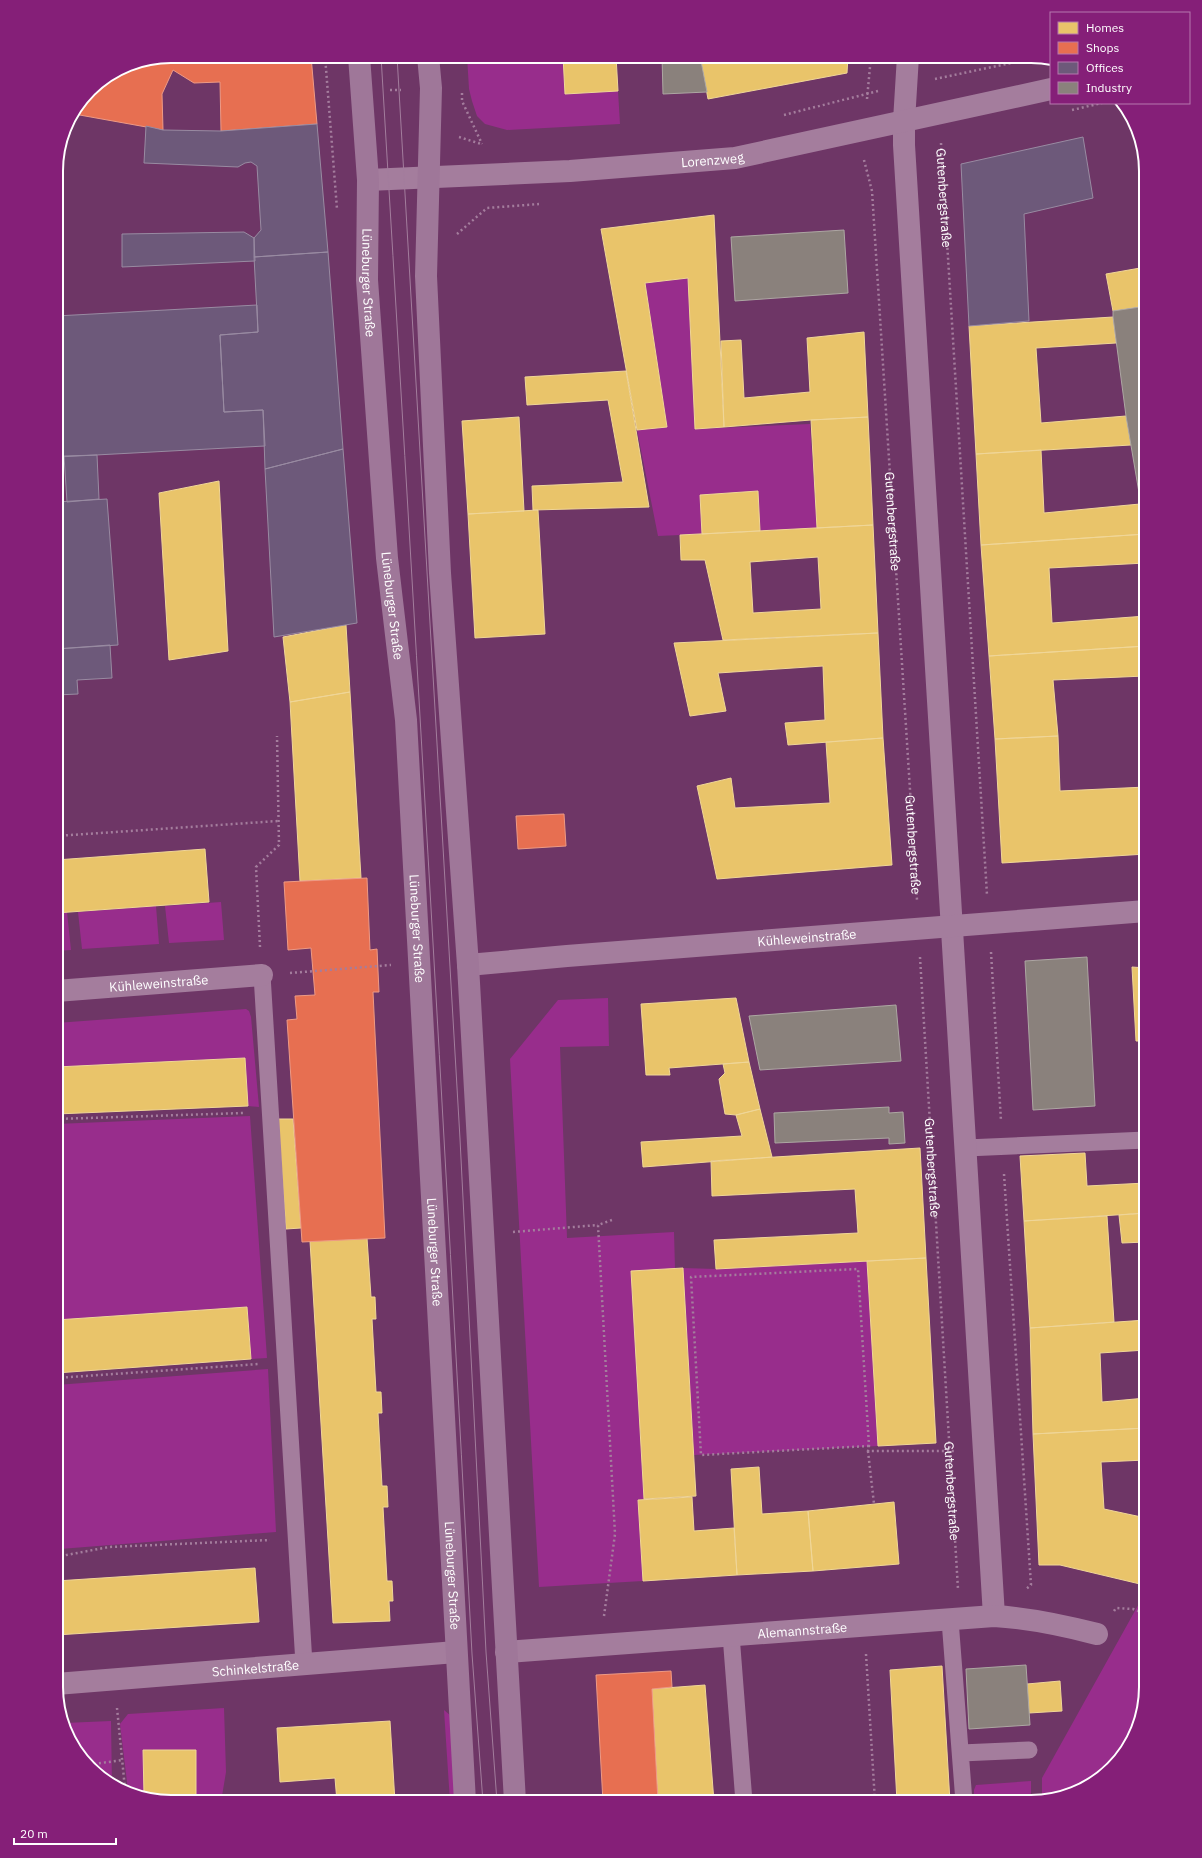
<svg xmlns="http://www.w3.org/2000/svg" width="1202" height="1858" viewBox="0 0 1202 1858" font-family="'IBM Plex Sans',sans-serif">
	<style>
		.green { fill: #982d8c }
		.homes { fill: #e9c46a; stroke: #f0d697; fill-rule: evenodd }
		.shops { fill: #e76f51; stroke: #ee9a85 }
		.offices { fill: #6d597a; stroke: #998ba2 }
		.industry { fill: #8a817c; stroke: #ada7a3 }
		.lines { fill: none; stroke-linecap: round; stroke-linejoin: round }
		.path { stroke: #a47d9d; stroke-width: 2.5; stroke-dasharray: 2 3; stroke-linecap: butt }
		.lane { stroke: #a47d9d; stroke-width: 17 }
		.street { stroke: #a47d9d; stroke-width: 22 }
		.secondary { stroke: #9f7799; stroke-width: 22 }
		.tram { stroke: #a37d9d; stroke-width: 1 }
		.labels { text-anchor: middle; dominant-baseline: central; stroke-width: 4; stroke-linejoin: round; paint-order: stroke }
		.street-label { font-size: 13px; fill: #fff; stroke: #851f78 }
		.rim { fill: none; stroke: #fff; stroke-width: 2 }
	</style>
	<rect width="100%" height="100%" fill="#6e3666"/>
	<path class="green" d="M467,56H563L565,94L618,91L620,124L507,130L485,124L477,116L472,101L469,89Z
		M688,278L695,429L810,424L817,528L760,531L758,491L701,495L702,534L658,536L637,430L667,426L645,283Z
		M221,902L224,940L169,943L165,906Z
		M156,906L159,944L82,949L78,912Z
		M67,912L71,950L56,951V913Z
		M608,998L609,1046L560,1047L567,1238L674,1232L675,1269L631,1272L644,1499L638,1500L643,1581L539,1587L510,1059L558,1000Z
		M246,1009L249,1011L251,1017L259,1107L248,1106L245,1058L56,1067V1023Z
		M250,1116L267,1358L251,1359L247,1307L56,1320V1124Z
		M867,1261L878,1446L694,1455L683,1268L716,1269Z
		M268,1369L276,1532L60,1549L56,1503V1385Z
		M1146,1591V1688L1127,1751L1082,1790L1042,1800V1778Z
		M224,1708L226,1772L221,1802H196V1750L144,1751V1795L128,1790L120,1724L128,1714Z
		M444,1710L451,1716L457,1802H450Z
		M111,1721L112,1785L107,1783L68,1738L64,1723Z
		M1031,1781V1802H974V1790L976,1785Z"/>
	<path class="homes" d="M563,56H616L618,91L565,94Z
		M700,56H848L847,73L708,99Z
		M714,215L724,427L695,429L688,278L645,283L667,427L637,430L601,229Z
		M1146,267V306L1113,311L1106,274Z
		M1113,317L1116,343L1036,348L1041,423L1126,416L1131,445L976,454L969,326Z
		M864,332L868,417L811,420L724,427L721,341L741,340L744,398L810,392L807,338Z
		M626,371L649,507L533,510L532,486L623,482L608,400L527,405L525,377Z
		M519,417L524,511L468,514L462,421Z
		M868,417L873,525L817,528L811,420Z
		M1041,450L1044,513L1140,504L1146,534L981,545L976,454Z
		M219,481L228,651L169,660L159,493Z
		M758,491L760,531L702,534L700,495Z
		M538,510L545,634L475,638L468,514Z
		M873,525L878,633L723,640L705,560H681L680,535ZM818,557L821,609L753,613L750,562Z
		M1146,534V563L1049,568L1052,623L1146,616V646L989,656L981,545Z
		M346,625L350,692L290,702L283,637Z
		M878,633L883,738L788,745L785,723L825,720L823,666L718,673L726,711L690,716L674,643Z
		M1146,646V684L1145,676L1053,680L1058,736L995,739L989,656Z
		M350,692L361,878L300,881L290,702Z
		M1058,736L1060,791L1146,787V854L1002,863L995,739Z
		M883,738L892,865L717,879L697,786L731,778L735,808L830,803L826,742Z
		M205,849L209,902L56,913V860Z
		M1132,967L1146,968V1041H1136Z
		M736,998L749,1062L669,1068L670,1075H646L641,1004Z
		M245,1058L248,1106L56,1114V1067Z
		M749,1062L760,1109L736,1115L725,1114L719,1079L725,1073L723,1064Z
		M760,1109L772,1157L643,1167L641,1142L742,1136L736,1115Z
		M278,1119H293L301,1228L286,1229Z
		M920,1148L926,1258L716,1269L714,1240L858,1233L855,1189L712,1196L711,1161Z
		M1085,1153L1087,1186L1146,1183V1213L1024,1221L1020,1156Z
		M1146,1213V1242L1122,1243L1119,1215Z
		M1107,1216L1114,1322L1030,1328L1024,1221Z
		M367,1238L371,1297H375L376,1319H372L376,1392H381L382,1413H378L382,1486H387L388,1507H383L387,1581H392L393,1601H389L390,1621L333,1623L310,1241Z
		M926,1258L936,1443L878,1446L867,1261Z
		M683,1268L696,1496L644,1499L631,1271Z
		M247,1307L251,1359L56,1373V1320Z
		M1146,1320V1350L1100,1353L1102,1402L1146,1398V1428L1033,1434L1030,1328Z
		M1146,1428V1460L1101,1462L1104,1509L1146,1518V1572L1140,1584L1060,1565H1039L1033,1434Z
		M759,1467L762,1514L808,1511L813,1571L737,1575L731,1469Z
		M692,1497L694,1531L734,1528L737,1575L643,1581L638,1500Z
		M894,1502L899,1564L813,1571L808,1511Z
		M255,1568L259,1622L56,1635V1581Z
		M942,1666L950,1802H897L890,1670Z
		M1060,1681L1062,1711L1029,1713L1027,1684Z
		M705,1685L714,1802H658L652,1689Z
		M390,1721L395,1802H337L335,1778L280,1782L277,1728Z
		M143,1750H196V1802H163L144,1795Z"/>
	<path class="shops" d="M171,56H311L317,124L221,131L220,82L194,83L173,70L162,94L163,130L74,114L90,89L127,65Z
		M564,814L566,846L518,849L516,816Z
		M367,878L370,950L377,949L379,992H373L385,1238L302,1242L287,1020L297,1019L295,996L315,995L311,948L288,950L284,882Z
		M671,1671L672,1687L652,1689L658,1802H603L596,1675Z"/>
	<path class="offices" d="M317,124L328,252L254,257V238L261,230L257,166L251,162L245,163L238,167L144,163L146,126L163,130L221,131Z
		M1083,137L1093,198L1024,214L1029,321L969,326L961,164Z
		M244,232L254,238L255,261L122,267V234Z
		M328,252L343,449L265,469L263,410L224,412L220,335L258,332L254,257Z
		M257,305L258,332L220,335L224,412L263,410L265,446L58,457L56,418V316Z
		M343,449L357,623L274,637L265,469Z
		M97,455L99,499L67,502L64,456Z
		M107,499L118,645L56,649V502Z
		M110,645L112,678L77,680L78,694L56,695V649Z"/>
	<path class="industry" d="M662,56H700L707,92L663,94Z
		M844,230L848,293L735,301L731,237Z
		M1140,307L1146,346V534L1126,416L1113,317V311Z
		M1087,957L1095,1106L1033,1110L1025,961Z
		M896,1005L901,1061L760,1070L749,1016Z
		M889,1107V1113L903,1112L905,1143L889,1144V1138L775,1143L774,1113Z
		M1026,1665L1030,1725L969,1729L966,1669Z"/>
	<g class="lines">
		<g class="path">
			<path d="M325,56L337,209"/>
			<path d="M460,56V62"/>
			<path d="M935,79L1040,57"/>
			<path d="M390,90H401"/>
			<path d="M462,93V101L482,144"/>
			<path d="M867,99L871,56"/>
			<path d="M1072,110L1102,103"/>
			<path d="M784,115L878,91"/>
			<path d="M459,137L481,144"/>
			<path id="s1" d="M941,143L987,895"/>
			<path id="s2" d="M864,160L872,191L917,900"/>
			<path d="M457,234L487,208L539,204"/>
			<path d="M56,836L278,821"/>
			<path d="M260,947L256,867L279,845L277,736"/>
			<path d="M991,952L1001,1121"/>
			<path id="s3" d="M920,957L958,1589"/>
			<path d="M290,973L391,965"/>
			<path d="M56,1119L244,1113"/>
			<path d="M1004,1174L1031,1585L1026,1589"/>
			<path d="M513,1232L598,1225"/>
			<path d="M56,1378L259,1364"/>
			<path d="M869,1446L701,1455L691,1277L858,1269L869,1446L868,1451H955"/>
			<path d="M868,1451L874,1504"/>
			<path d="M56,1557L109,1547L270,1540"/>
			<path d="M1114,1611L1116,1608L1133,1609L1146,1614"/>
			<path d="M604,1616L615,1534L598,1225L612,1220"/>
			<path d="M866,1654L875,1802"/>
			<path d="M117,1708L125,1789"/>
			<path d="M94,1764L123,1760"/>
		</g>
		<path class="lane" d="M262,975L304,1664
			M966,1148L1146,1140
			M950,1620L964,1802
			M731,1635L744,1802
			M961,1753L1029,1750"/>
		<g class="street">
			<path d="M908,56L904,121V145L994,1616"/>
			<path id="s4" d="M368,180L570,171L735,158L1051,89"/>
			<path id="s5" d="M468,965L567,956L1146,911"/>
			<path id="s6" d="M56,991L262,975"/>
			<path id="s7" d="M506,1652L994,1616C1029,1618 1062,1625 1097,1634"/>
			<path id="s8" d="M56,1684L456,1652"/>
		</g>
		<g class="secondary">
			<path id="s9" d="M359,56L368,180L367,280L387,558L406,720L465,1802"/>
			<path d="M428,56L431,88L426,276L440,573L468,965L515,1802"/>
		</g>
		<path class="tram" d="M381,56C413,589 444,1121 472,1654L483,1802
			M397,56L460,1139L486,1652L497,1802"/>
	</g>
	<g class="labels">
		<g class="street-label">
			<text stroke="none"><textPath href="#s4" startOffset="345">Lorenzweg</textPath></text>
			<text stroke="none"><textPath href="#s1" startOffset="55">Gutenbergstraße</textPath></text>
			<text stroke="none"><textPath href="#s9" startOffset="227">Lüneburger Straße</textPath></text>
			<text stroke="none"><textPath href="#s2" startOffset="363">Gutenbergstraße</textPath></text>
			<text stroke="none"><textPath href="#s9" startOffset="551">Lüneburger Straße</textPath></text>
			<text stroke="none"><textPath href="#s2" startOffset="687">Gutenbergstraße</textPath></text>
			<text stroke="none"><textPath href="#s9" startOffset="875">Lüneburger Straße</textPath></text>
			<text stroke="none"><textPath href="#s5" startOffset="340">Kühleweinstraße</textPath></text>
			<text stroke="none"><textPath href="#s6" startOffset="103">Kühleweinstraße</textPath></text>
			<text stroke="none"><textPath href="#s3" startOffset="211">Gutenbergstraße</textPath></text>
			<text stroke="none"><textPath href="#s9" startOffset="1199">Lüneburger Straße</textPath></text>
			<text stroke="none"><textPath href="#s3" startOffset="535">Gutenbergstraße</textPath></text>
			<text stroke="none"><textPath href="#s9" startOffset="1523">Lüneburger Straße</textPath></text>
			<text stroke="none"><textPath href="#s7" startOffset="297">Alemannstraße</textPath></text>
			<text stroke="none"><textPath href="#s8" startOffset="200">Schinkelstraße</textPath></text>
		</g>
	</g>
	<path d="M0 0H1202V1858H0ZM171 63H1031A108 108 0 0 1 1139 171V1687A108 108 0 0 1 1031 1795H171A108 108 0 0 1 63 1687V171A108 108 0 0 1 171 63Z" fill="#851f78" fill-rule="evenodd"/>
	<path class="rim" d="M171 63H1031A108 108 0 0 1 1139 171V1687A108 108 0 0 1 1031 1795H171A108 108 0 0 1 63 1687V171A108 108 0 0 1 171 63Z"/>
	<rect x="1050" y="12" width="140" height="92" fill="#851f78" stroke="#b679ae"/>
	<rect x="1058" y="22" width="20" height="12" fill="#e9c46a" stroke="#b679ae"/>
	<text x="1086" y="32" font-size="12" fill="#ffffff">Homes</text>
	<rect x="1058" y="42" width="20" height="12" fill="#e76f51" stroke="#b679ae"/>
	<text x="1086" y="52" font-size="12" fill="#ffffff">Shops</text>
	<rect x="1058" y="62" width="20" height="12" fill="#6d597a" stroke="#b679ae"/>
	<text x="1086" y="72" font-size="12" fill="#ffffff">Offices</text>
	<rect x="1058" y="82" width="20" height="12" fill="#8a817c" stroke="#b679ae"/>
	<text x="1086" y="92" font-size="12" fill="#ffffff">Industry</text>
	<path d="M14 1838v6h102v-6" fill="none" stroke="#ffffff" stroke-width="2"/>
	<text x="20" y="1838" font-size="12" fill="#ffffff" stroke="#851f78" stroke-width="3" paint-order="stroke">20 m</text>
</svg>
